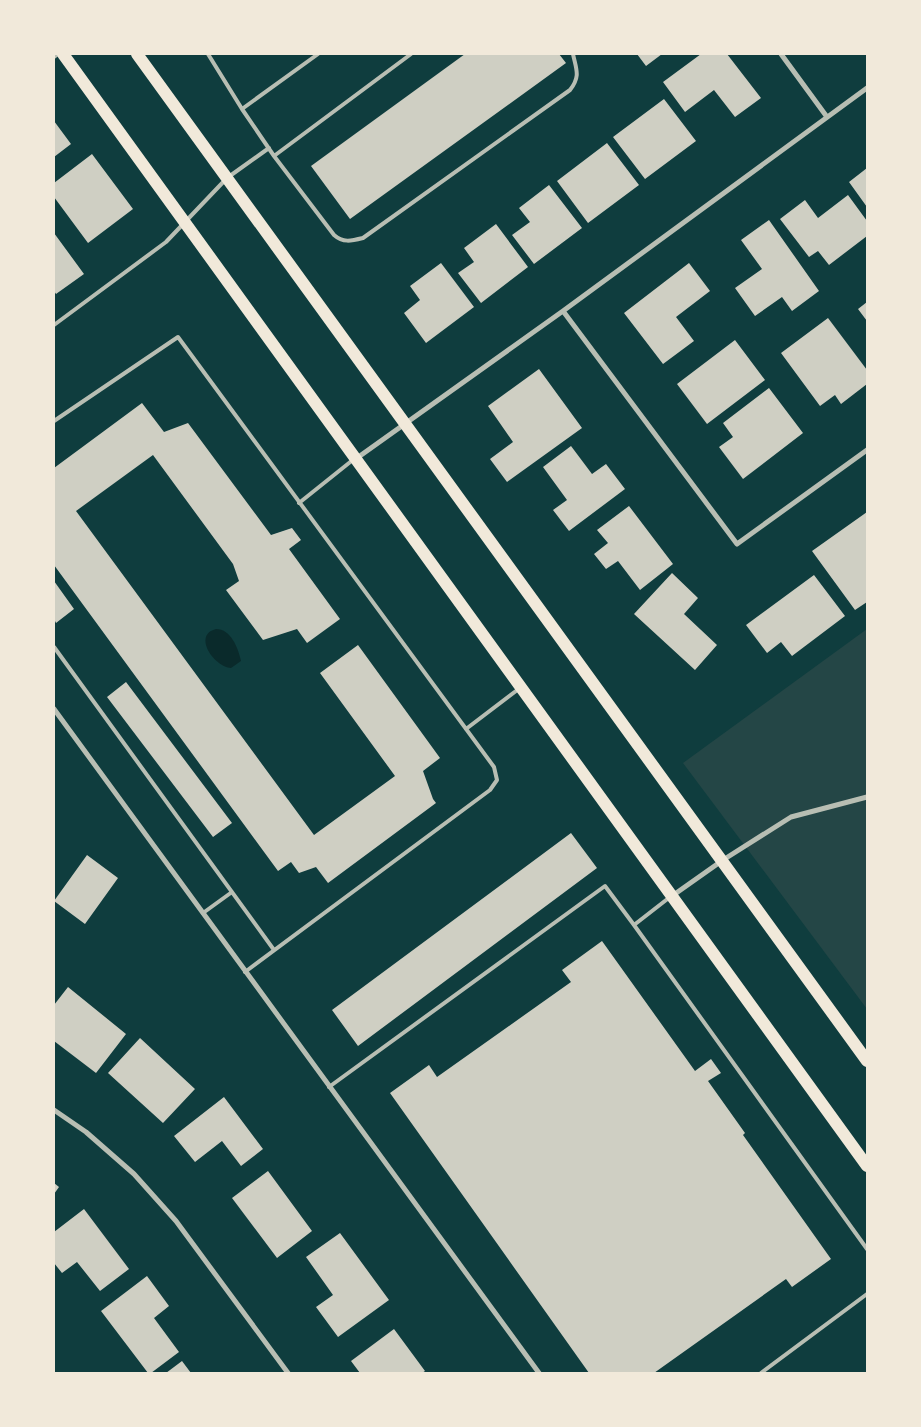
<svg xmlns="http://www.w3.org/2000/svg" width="921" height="1427" viewBox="0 0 921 1427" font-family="Montserrat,sans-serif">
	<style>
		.green { fill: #244646 }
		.water { fill: #0a2a2b }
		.building { fill: #cfcfc3 }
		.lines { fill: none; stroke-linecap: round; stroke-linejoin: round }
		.service { stroke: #b8beb3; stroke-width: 4 }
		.minor { stroke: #b8beb3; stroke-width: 5 }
		.primary { stroke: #f1e9da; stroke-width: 12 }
	</style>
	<rect width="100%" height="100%" fill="#0f3d3e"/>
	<path class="green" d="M867,629V1009L683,763Z"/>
	<path class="water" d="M216,629C231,629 238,648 241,661L231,668C214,667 192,635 216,629Z"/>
	<path class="building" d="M465,54H559L566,63L350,219L311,166Z
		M637,54H662L646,66Z
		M701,54H727L761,98L735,117L714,90L685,112L663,82Z
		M664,99L696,141L645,179L613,137Z
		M54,121L71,144L54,157Z
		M607,143L639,185L588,223L557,181Z
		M92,154L133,209L88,243L54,197V183Z
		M867,168V207L849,182Z
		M549,185L582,228L534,264L512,235L530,222L519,208Z
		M848,195L867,221V236L829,265L818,251L809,257L780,219L805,200L818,218Z
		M769,220L819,291L792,311L782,297L755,316L735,288L762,269L741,240Z
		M496,224L528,267L481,303L458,273L474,262L464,248Z
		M54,233L84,274L56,294L54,291Z
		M441,263L474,307L426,343L404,313L420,300L410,286Z
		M689,263L710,291L676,317L694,341L663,364L624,313Z
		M867,302V321L858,309Z
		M828,318L867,370V384L841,404L835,395L820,406L781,353Z
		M735,340L765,380L707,424L677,384Z
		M539,369L582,428L507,482L490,459L513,442L488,406Z
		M769,388L803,433L743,479L719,447L733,437L723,423Z
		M142,403L164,432L188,423L271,535L292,528L301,540L289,549L340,619L307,643L297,629L263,640L226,590L239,581L233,564L153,455L76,511L314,835L395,776L320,673L358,645L440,758L423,771L433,799L436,803L328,883L316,867L299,873L291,862L278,871L54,565V468Z
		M571,446L592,474L606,464L625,489L569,531L553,510L567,500L543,467Z
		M629,506L673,564L640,590L618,561L606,569L594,554L608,543L597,530Z
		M867,512V602L855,610L812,551Z
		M672,573L698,598L684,614L717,645L695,670L634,614Z
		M814,575L845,616L792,656L781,642L767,653L746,625Z
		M54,581L74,609L56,623L54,619Z
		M126,682L232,823L213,837L107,697Z
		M571,833L597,868L358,1046L332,1010Z
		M87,855L118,878L85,924L54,901Z
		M602,941L695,1071L711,1059L721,1073L708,1081L745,1133L743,1135L831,1259L792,1287L786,1279L654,1373H589L390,1093L429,1065L437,1077L571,982L562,970Z
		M68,987L126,1034L96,1073L54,1041V1005Z
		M140,1038L195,1089L163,1123L108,1073Z
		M224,1097L263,1149L241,1166L222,1141L195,1162L174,1136Z
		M268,1171L312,1231L277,1258L232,1198Z
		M54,1183L59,1187L54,1194Z
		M84,1209L129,1269L100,1291L77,1262L62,1273L54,1263V1232Z
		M340,1233L389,1300L338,1337L316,1307L333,1295L306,1257Z
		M147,1276L169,1306L154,1318L179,1352L151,1373H148L101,1311Z
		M394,1329L425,1371L422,1373H360L351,1361Z
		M182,1361L191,1373H166Z"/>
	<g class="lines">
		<path class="service" d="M208,54L242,109
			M411,54L274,156L334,235C343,243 351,241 363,238L570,90C581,76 576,69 573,54
			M54,57L58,54
			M274,156L242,109L318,54
			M54,325L166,242L227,178L269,148
			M54,421L178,337L494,767L497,780L490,790L245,972
			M299,503L354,459
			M54,647L274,950
			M466,729L520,688
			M670,897L634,925L867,1249
			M203,913L232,892
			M329,1087L605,886L634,925
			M761,1373L867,1294"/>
		<path class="minor" d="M781,54L827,117
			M563,311L737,544L867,450
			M357,458L563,311L867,88
			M54,709L539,1373
			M672,896L723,860L791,817L867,797
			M54,1110L86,1132L134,1174L176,1221L288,1373"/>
		<path class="primary" d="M63,54L867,1166
			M137,54L867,1061"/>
	</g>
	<rect width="921" height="1427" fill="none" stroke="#f1e9da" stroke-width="110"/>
</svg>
